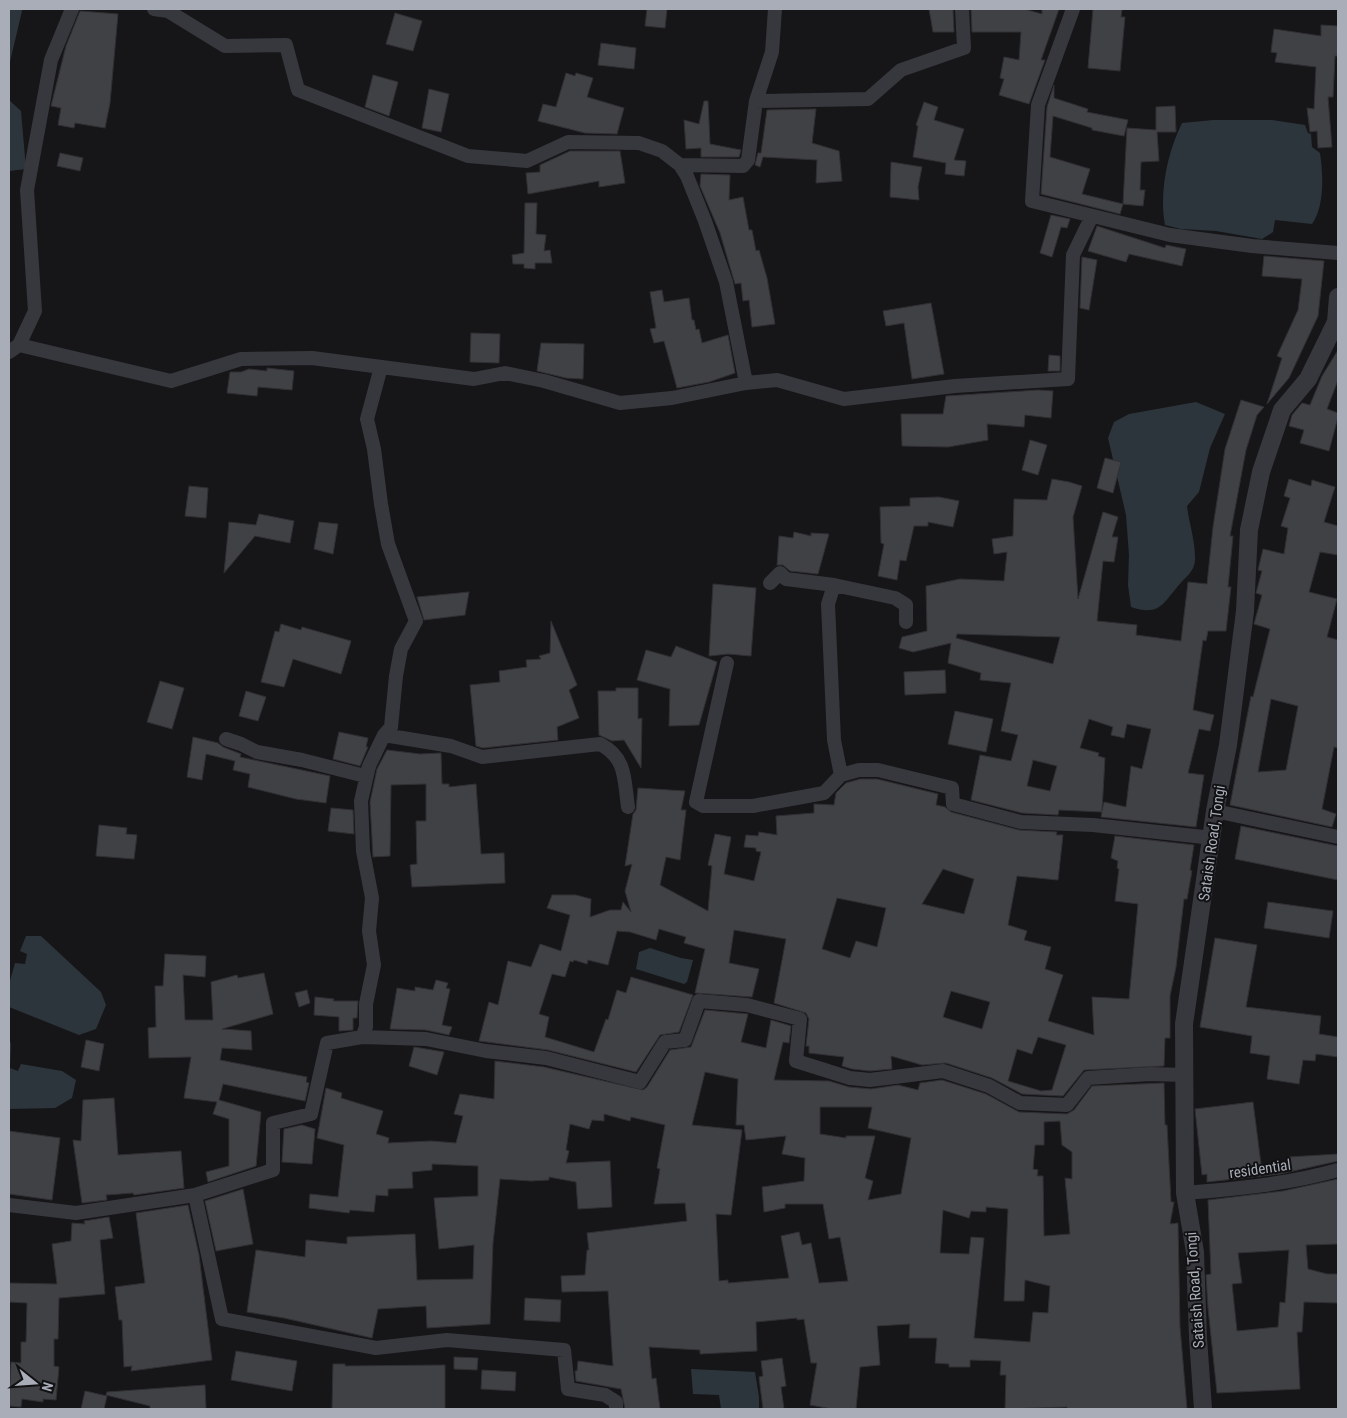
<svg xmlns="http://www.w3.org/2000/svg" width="1347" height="1418" viewBox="0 0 1347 1418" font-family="'Roboto Condensed',sans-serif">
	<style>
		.water { fill: #2c353c }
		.building { fill: #404145; stroke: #303034; fill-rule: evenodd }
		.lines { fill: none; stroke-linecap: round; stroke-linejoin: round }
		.minor { stroke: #37383d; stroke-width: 14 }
		.tertiary { stroke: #37383d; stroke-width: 18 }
		.labels { text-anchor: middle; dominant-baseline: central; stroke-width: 4; stroke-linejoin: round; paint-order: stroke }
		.street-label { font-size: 15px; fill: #a8adb8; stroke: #111113 }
	</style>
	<rect width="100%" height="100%" fill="#161618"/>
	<path class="water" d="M9,9H22V11L9,66Z
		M9,100L21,111L26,169L9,171Z
		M1213,120H1272L1305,125L1308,133L1311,134L1312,147L1320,153C1323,173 1325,206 1312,224L1275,220L1273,232L1262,239L1216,231L1181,229L1165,225C1159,193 1167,153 1182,123Z
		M1196,402L1225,414L1210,448L1199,492L1187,506C1189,523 1195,540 1195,557C1196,571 1186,576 1178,586C1162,605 1159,616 1131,607L1128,585L1129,555L1126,515L1108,438L1114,422L1129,414Z
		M26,936H41L101,992L106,1005L96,1029L79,1035L9,1007V984L15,963L25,964L27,954L20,951Z
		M650,948L681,958L693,960L687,982L684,984L636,969L639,952Z
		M9,1038L11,1044L10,1068L18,1071L21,1064L62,1071L76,1080L72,1098L55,1108L9,1109Z
		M691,1369L755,1372L759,1397V1409H721L719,1395L693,1394Z"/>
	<path class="building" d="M647,9H667L665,28L645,26Z
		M929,9H953L954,32H933Z
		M971,9H1024L1042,14V9H1059L1041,60H1045L1029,104L999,95L1004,79L1000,78L1004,57L1019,60L1021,32H972Z
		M1093,9H1122L1121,17H1125L1120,71L1088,68Z
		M80,11L118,14L110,103L105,128L75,123L74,128L58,125L61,108L51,106L66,46Z
		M395,13L422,21L413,51L386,44Z
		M1321,25L1338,26V56H1335L1333,97H1328L1332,147L1318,148L1317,131L1310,132L1307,108L1314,109L1316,67L1275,62L1277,53L1271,52L1274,29L1321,36Z
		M601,43L636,48L634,69L598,65Z
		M566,73L575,76L576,73L593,78L587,97L624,108L617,134L585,133L538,121L543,104L556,107Z
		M373,75L398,82L389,116L365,107Z
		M1054,85V98L1088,109L1087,112L1128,120L1124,136L1092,130V128L1053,116L1050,157L1090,169L1082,194L1123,204L1120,214L1041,194L1047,107Z
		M429,89L449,94L441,132L422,128Z
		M704,101H708L710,144L741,150L739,157H701V148L686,149L684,120L699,124Z
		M924,102L938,107L934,120L964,129L954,160L966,161L964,176L945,174L946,163L913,157L918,126L916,125Z
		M1175,106L1176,132H1157L1159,161L1141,162L1140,190H1145L1143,206L1123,204L1127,128L1156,130V107Z
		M816,109L812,143L839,151L842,181L816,183L817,160L763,157L760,167L755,165L758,153H761L767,110Z
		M570,151H620L625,183L599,187V181L528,194L526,173L540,172V165Z
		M60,153L83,158L80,171L57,166Z
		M891,162L922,167L918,187L919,200L890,197Z
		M701,174L730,175L729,200L743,197L749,230H752L756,251L759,250L767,278L775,324L752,327L749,300L743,301L741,283L735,284L720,233L700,186Z
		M525,203H537L536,234L546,235L544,251L550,250L552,263H535V269L524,268V264H513L512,255L524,253Z
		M1051,215L1070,219L1067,228L1061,227L1052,257L1040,253Z
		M1097,226L1165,248L1166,245L1186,249L1182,266L1129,254L1126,262L1088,251Z
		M1264,256L1324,261L1318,316L1289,378L1267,404L1282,358L1277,356L1298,310L1302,279L1262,276Z
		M1082,257L1097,260L1089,310L1080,308Z
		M662,290L664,302L689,298L692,320H694L696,330L699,329L702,343L728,335L735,373L709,382L677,388L664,341L654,343L650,329L656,328L650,292Z
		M931,303L944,374L912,379L904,323L886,326L883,311Z
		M471,333L500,334L499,363L470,362Z
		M541,343L584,344L583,379L566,378L537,371Z
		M1338,350V380L1327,409L1338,413V417L1329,451L1300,443L1304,430L1289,426L1292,415L1302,403L1310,405L1322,376Z
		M1049,355L1060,356V371H1048Z
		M267,368L294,371L292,390L258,387L257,396L227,393L230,372H241L249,369L267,371Z
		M1038,390L1053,391L1051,418L1025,415L1024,427L987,424L988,440L948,447L902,446L901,414H943L946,396Z
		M1241,400L1264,407L1257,415L1246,450L1230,536H1233L1228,587H1231L1226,631H1208L1206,641L1203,640L1193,710L1214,715L1210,731L1199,729L1188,773L1204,775L1196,827L1101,817L1102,812L1059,810L1058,815L1022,813L971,800L980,755L1011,761L1018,735L1001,731L1011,683L980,680L981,673L948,663L951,643L913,652L899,648L902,637L927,631L926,586L960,579L1004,581L1007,552L994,554L992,539L1013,536L1014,499L1047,500L1052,479L1069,482L1082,486L1073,517L1078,599L1103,512L1118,517L1112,537H1118L1114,562L1103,561L1097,621L1137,625L1136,635L1181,641L1188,582L1207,584L1213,527L1225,449ZM957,634L1060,637L1053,664L956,638ZM1089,719L1113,727L1111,735L1124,738L1127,724L1151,729L1142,769L1131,766L1126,807L1104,802L1102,811L1105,758L1098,756L1099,753L1080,748ZM1033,760L1057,766L1050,791L1027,786Z
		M1030,440L1047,445L1038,475L1022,470Z
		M1105,458L1121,462L1113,493L1097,488Z
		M1289,479L1311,486L1312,480L1335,487L1324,522L1338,526V555L1320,552L1309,592L1337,599L1327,637L1338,640V748L1334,747L1322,809L1336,814L1332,827L1230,805L1251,696L1253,697L1270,629L1254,624L1262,595L1256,593L1262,571L1258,570L1263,549L1284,554L1288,528L1281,526L1290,498L1284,496ZM1271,699L1298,706L1286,770L1258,772Z
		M189,486L208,488L206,518L185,516Z
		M939,497L959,501L953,527L928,522V526H914L906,561L900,560L897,580L878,576L884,544L881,543L880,507L910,506V498Z
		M259,514L294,521L290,543L255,536L224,573L229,522L256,525Z
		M319,522L338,524L333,554L314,549Z
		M794,532L811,536V533L829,534L818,574L790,571L783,565H777L779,536L793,538Z
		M713,584L756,588L751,656L728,654L709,656Z
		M469,592L465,615L424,620L417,597Z
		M551,621L577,685L569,690L579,718L557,727L558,740L483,748L476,746L470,685L500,682L499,671L527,667L526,660L541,659L539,656L550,653Z
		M281,624L301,630L302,627L351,641L341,674L293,659L284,687L261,682L275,631L279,632Z
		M676,646L717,662L699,725L669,726L670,689L637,680L646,650L671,657Z
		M945,670L946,693L905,695L904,672Z
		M160,681L184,688L172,729L147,722Z
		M616,688H638V719L642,718L641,768L624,740L612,741L599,735L598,691H616Z
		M246,691L266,697L258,721L239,716Z
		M955,711L993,719L986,752L948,744Z
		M339,732L368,738L366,747H368L360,766L333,759Z
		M193,737L218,743L223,747L241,754L240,757L330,776L326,803L296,799L248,787L250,774L233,770L235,761L206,754L202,780L187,777Z
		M387,750L420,754L441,753L442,784H449V787L476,784L481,854L504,853L505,883L412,887L410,865L417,864L416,821H426V784L391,785L390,856L373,857L370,802L377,769Z
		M860,779H877L938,794L936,805L945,807L951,812L1019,830L1057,832L1056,835H1063L1058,880L1017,876L1008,925L1027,931L1024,940L1051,947L1045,969L1063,975L1048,1021L1094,1035L1092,997L1129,999L1138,904L1115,901L1119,869L1117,868L1118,861L1111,858L1115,836L1194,845L1190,870L1192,871L1187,899H1184L1176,967L1170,996V1038H1165L1164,1066L1084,1070L1063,1096L1022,1094L992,1078L946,1063L922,1065L891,1056L892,1069L870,1071L852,1069L842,1066L844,1057L809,1053V1046H806L809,1019L806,1013L774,1003L786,939L734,930L729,963L759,969L752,997L695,993L705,949L684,943L686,937L659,929L656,940L630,932L617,931L608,965L588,960L587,964L574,960L573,962L570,961L565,977L552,974L539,1014L549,1017L545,1037L594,1052L606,1019L608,1020L617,990L626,993L631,977L693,995L679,1032L660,1035L636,1072L548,1050L479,1041L489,1002L498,1005L508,961L531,967L540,944L561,951L570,915L547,908L552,895H576L591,899L590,917L610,910H621L623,902L631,912L625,891L632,864L625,866L633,814L636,810L638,788L685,791L681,810H686L680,860L666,857L660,885L708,911L712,866L708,865L715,834L731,837L724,874L754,881L761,852L756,851V848L744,847L746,835L758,836L759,832L777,835L776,816L814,813V804L834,805L836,793L846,783ZM943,869L974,879L964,914L922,904ZM837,898L886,908L877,947L856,941L850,958L822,949ZM951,991L990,1002L982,1029L943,1017ZM1038,1037L1066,1045L1052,1090L1041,1091L1008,1081L1017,1049L1032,1054Z
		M331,808L353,810L354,834L328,831Z
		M99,825L127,828L126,834L137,835L134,859L96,856Z
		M1241,826L1338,846V880L1235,859Z
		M1268,902L1333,911L1329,938L1264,928Z
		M1215,938L1257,945L1246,1007L1321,1016L1319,1034L1338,1037V1057L1316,1054L1315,1061L1303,1060L1299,1084L1267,1079L1270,1056L1250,1053L1252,1036L1200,1027Z
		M165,954L206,956L205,977L183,975L185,1020H213L211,982L237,975L238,978L264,973L273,1014L222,1029L251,1031L252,1050L222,1048L220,1060L307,1077L306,1082L309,1083L305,1101L223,1084L219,1100L261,1112L256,1166L208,1182L206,1172L229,1166V1119L213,1114L217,1102L184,1098L191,1057L149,1058L148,1028L156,1027L155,986H163Z
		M436,980L448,983L446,988L450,989L442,1025L452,1027L449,1035L426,1030L390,1029L397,988L415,991V987L433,990Z
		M307,990L310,1003L299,1007L295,993Z
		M315,997L334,999L333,1001H358L357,1018H353V1030L339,1031V1017L314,1015Z
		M705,1010L748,1014L741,1042L766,1048L771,1020L791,1026L789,1043L783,1042L774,1080L829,1081L849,1087L871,1089L898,1085L918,1090L920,1083L942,1080L986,1094L1019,1112L1067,1114L1074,1110L1092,1086L1164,1083L1165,1125H1167L1171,1202H1174L1170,1224L1178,1223L1180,1327L1187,1409H1067V1407L1005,1409L1006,1375H1000L1001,1361L970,1360V1367H949V1364L935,1363L937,1338H909L910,1324L877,1326L880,1365L860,1367L856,1409H832L810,1405L817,1363H811L804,1319L797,1320V1318L756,1322L757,1351L700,1354V1350L649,1347L652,1379L656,1378L660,1409H625L621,1389L576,1381L575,1371H577L578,1361L613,1366L608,1291L562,1292L561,1276L585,1275L587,1250H589L587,1233L687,1221L685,1203L654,1204L660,1169L657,1168L665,1125L631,1117L630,1121L604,1114V1121L592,1120L589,1129L570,1124L566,1150L569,1151L566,1163L610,1161L612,1207L578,1209L576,1182L549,1177V1180L531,1181L500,1179L493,1243L490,1324L427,1328L426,1306L378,1309L372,1338L284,1318L247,1312L256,1250L305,1257L306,1240L347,1244V1237L415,1234L417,1280L473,1279L474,1245L439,1249L434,1198L478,1196V1166L432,1164V1170L412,1172L413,1188L388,1189V1196L376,1195L374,1212L350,1210L349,1213L309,1208L310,1194L338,1197L344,1145L317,1138L326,1088L342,1093L341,1098L383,1111L376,1134L389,1138L388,1143L431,1141L456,1143L463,1116L454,1114L460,1094L494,1099L495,1061L544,1067L643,1090L647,1087L670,1050L691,1047ZM705,1072L738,1079L736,1125H744L746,1140L786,1136L782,1154L805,1158L804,1181L762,1187L764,1212L785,1208V1204H823L829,1239L840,1237L848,1281L819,1283L811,1243L802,1245L799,1232L781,1236L789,1278L728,1283V1280L719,1281L716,1214L731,1215L742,1130L692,1125ZM820,1107H872L868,1128L911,1138L901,1194L868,1200L873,1181L865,1178L875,1136H846V1138L820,1134ZM1060,1121L1062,1145L1072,1152V1179L1065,1178L1070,1234L1044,1236L1043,1176H1037L1038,1170L1033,1169L1035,1145H1044V1122ZM986,1207L1008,1209L1004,1301H1024L1025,1280L1050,1286L1048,1313L1033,1312L1030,1342L974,1338L984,1238L971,1237L969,1254L940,1253L943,1210L969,1218L971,1211L986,1212Z
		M86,1040L104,1044L99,1071L81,1067Z
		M414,1047L444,1052L437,1075L409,1066Z
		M114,1098L118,1155L181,1151L184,1188L134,1195L133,1193L106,1195L107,1200L82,1203L73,1140L81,1141L83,1100Z
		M1253,1102L1262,1172L1289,1171V1157L1338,1154V1161L1280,1174L1207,1182V1174L1202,1175L1195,1109Z
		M302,1125L315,1129L312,1164L282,1162L284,1129Z
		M9,1131L60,1138L52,1200L9,1194Z
		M1338,1179V1244L1306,1245L1308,1269L1327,1274H1338V1303L1304,1302L1302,1332H1297L1300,1389L1217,1393L1208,1308L1206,1275L1211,1274L1208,1200L1283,1191ZM1289,1250L1285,1303L1280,1302L1278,1327L1237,1331L1232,1284L1242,1283L1238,1253Z
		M243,1189L253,1244L216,1251L205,1201Z
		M188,1205L199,1255L212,1360L131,1371L132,1366L124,1367L122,1320H119L115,1287L145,1283L136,1213Z
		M109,1217L113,1238L100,1240L105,1294L59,1298L58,1339H54V1366L59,1367L56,1400L43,1399V1402L22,1399L21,1407L9,1406L11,1362L21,1363V1342H26L27,1303L9,1302V1283L57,1284L52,1244L71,1241L72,1223L85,1224L84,1221Z
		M525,1298L561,1300L560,1322L524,1320Z
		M236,1351L297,1361L292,1391L231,1380Z
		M454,1357L478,1358L477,1370L454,1369Z
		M782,1358L786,1386L781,1387L784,1409H763L759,1377L763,1376L761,1361Z
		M333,1364H345V1366L445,1365V1409H332Z
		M482,1370L516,1372L515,1391L481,1389Z
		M205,1385L206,1409H150V1406L106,1395L107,1392Z
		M85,1391L107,1396L104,1409H81Z"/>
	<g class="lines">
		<path class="minor" d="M154,9L168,11L225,46L286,45L298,90L468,156L527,161L568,142L639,143L662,151L680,165L687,176L705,221L726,282L746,383L777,380L844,399L955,386L1068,379L1073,255L1092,216
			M1073,9L1038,105L1032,201L1170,235L1252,246L1338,253
			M756,101L868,99L901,70L964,48L962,9
			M680,165L743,166L748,160L756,101L772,52L775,9
			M19,345L171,381L241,359L312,358L474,379L505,373L544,381L620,403L672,398L746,383
			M9,352L19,345L35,311L27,190L51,60L72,9
			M770,583L780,573L786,579L834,585
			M727,663L696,802L703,806H753L824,793L841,775L859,770H878L952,788L953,804L1021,822L1093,825L1213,838
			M384,735L451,746L482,757L600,744C627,758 624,780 628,807
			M226,739L241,744L257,752L302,760L365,776L369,767
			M841,775L834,740L828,604L834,585L895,598L906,605V622
			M1215,811L1338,837
			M362,1037L366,1027V1004L374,965L369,931L372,898L363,851L361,801L369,766L384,735L391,727L396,676L401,649L416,621L388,544L381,504L374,449L367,419L381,367
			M1185,1193C1237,1189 1288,1184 1338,1170
			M195,1195L222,1319L376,1348L447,1340L564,1350L568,1389L605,1395L616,1402V1409
			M9,1205L76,1213L195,1195L273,1170V1123L311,1114L327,1043L362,1037L426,1039L486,1051L546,1058L640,1082L665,1042L685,1040L699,1001L747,1005L800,1019L796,1061L850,1078L870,1080L943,1071L989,1086L1020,1103L1067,1105L1088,1078L1150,1074L1184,1075"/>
		<path class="tertiary" d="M1203,1409L1198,1338L1195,1252L1185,1193L1184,1024L1215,811L1228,745L1245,611L1249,530L1261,472L1282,410L1308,379L1336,322L1338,297"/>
	</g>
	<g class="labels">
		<g class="street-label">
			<text transform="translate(1212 843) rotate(-82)">Sataish Road, Tongi</text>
			<text transform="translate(1260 1169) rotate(-8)">residential</text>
			<text transform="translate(1195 1290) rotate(-94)">Sataish Road, Tongi</text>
		</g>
	</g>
	<rect width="1347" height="1418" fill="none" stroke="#a8adb8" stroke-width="20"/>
	<g transform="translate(35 1383) rotate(107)" stroke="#111113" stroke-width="4" paint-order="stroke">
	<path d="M0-4L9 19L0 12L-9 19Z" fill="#a8adb8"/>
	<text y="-8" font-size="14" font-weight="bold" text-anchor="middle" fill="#a8adb8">N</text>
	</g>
</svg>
